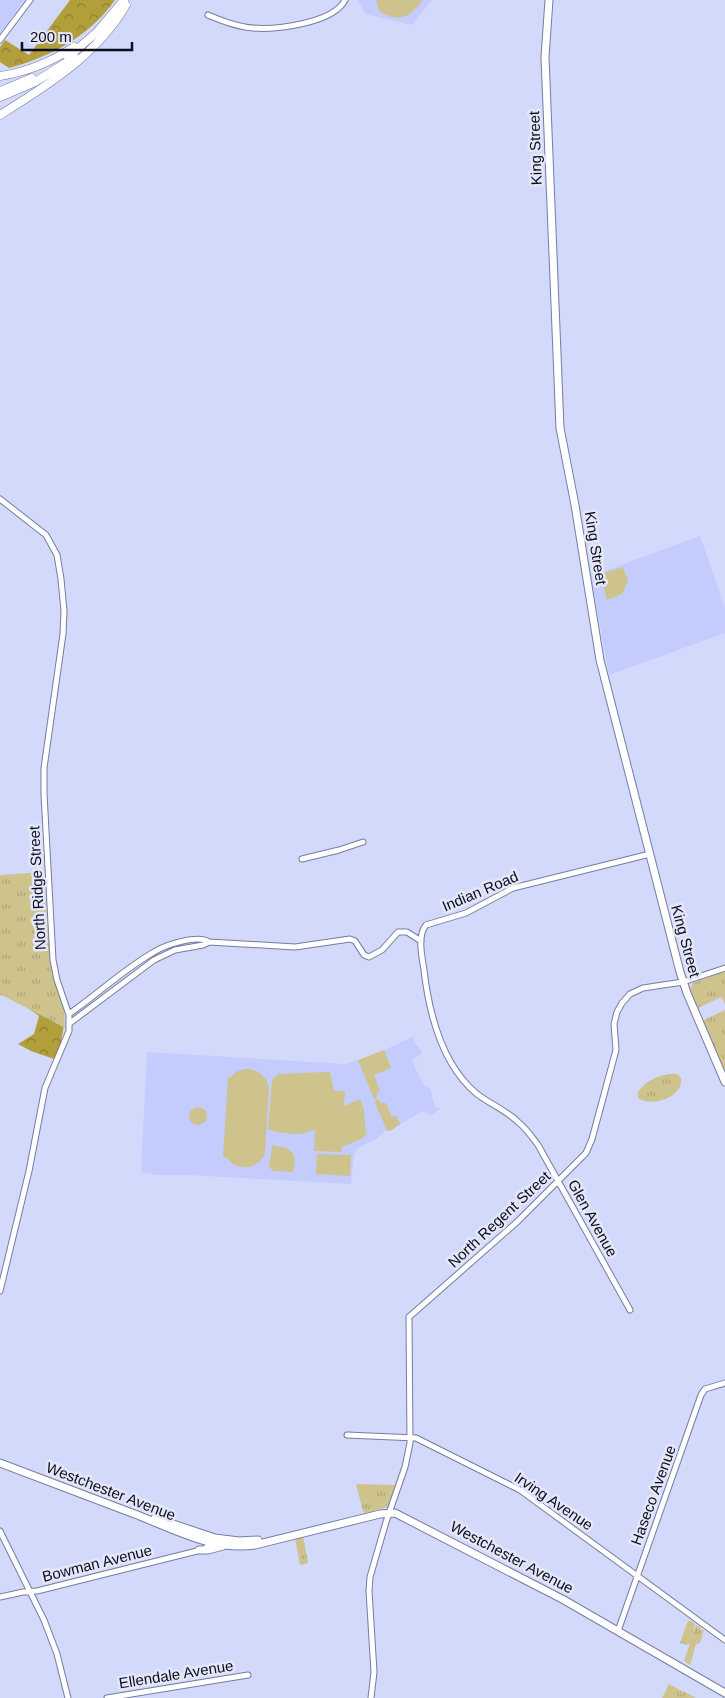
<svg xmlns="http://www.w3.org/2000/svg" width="725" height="1698" viewBox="0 0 725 1698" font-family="Helvetica,sans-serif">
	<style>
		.built { fill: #c4ccfe }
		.grass { fill: #cec28d }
		.forest { fill: url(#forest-crowns) }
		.park { fill: url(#park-tufts) }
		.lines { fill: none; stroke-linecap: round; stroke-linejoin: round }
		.minor-casing { stroke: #767ca3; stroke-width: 7 }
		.major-casing { stroke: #767ca3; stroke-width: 9 }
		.highway-casing { stroke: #767ca3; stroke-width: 9 }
		.minor { stroke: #fff; stroke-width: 5 }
		.major { stroke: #fff; stroke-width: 7 }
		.highway { stroke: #fff; stroke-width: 8 }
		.labels { text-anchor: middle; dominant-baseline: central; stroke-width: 5; stroke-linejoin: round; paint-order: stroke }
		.street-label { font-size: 15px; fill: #0b0d1b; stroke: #e4e7f9 }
	</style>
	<defs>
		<pattern id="forest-crowns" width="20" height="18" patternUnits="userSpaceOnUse" patternTransform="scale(1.25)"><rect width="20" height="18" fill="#b39e3c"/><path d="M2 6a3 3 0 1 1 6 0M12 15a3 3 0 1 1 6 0" fill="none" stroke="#907f32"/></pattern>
		<pattern id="park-tufts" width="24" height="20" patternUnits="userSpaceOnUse" patternTransform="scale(1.25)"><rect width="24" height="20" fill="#cec28d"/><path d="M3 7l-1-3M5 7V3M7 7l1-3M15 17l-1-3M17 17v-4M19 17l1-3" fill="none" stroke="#b0a679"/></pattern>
	</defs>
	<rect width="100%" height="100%" fill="#d3d9fb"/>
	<path class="built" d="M0,0H24L0,33Z
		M358,0H432L412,25L365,14Z
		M700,536L725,607V633L609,675L591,576Z
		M413,1037L415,1045H418L422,1054L413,1059L415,1068L425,1087L430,1088L435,1107L441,1108L430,1116L424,1111L419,1113L390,1131L386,1130L376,1139L358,1148L354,1155L351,1184L186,1175H156L142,1172L141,1171L147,1052L345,1064L371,1056Z"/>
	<path class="grass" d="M376,0H423C409,17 401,23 380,12Z
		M623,567L628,581L622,594L607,600L601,578L603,573Z
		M384,1050L391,1068L374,1075L380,1090L377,1093V1098L374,1099L358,1060Z
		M244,1069C256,1068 266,1075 269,1087L265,1154C259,1166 245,1171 233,1164C228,1161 229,1158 223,1157L228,1077H231L236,1072Z
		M330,1072L334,1091H345L344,1106L360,1099L364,1110L366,1135L361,1139L342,1147L341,1152L314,1151L315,1129C302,1137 282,1134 268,1129L272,1080L278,1074Z
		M377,1099L381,1103H386L392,1117L396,1115L400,1124L390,1131L387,1130L374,1101Z
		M189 1116a9 9 0 1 1 18 0a9 9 0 1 1-18 0Z
		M272,1145L287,1148L293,1153L295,1162L293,1172L273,1171L269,1167Z
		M317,1154L351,1155L350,1176L316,1174Z"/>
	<path class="forest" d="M70,0H115C90,36 50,57 9,68L0,62V47L5,40L29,55Z
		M0,944L64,1024L61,1043L54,1059L31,1051L18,1044L34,1034L39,1016L14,998L0,995Z"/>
	<path class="park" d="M43,872L51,969L64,1012L65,1028L0,994V875Z
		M725,971V1004L721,997L696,1009L690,989L693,983Z
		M725,1010V1075L702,1021Z
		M668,1074H677L681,1078C684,1097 651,1108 638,1098V1092C645,1081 656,1077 668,1074Z
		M356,1484L396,1485L388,1507L365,1513L363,1511Z
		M303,1536L308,1563L300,1565L295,1538Z
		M690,1620L695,1624L690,1640L696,1625L701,1628L700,1630H704L700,1643L696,1644L690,1665L684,1661L690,1643L687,1645L680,1643L687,1623Z
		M669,1684L682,1691L681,1695L683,1691L696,1698H662Z"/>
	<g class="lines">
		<g class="minor-casing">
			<path id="minor" d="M208,15C222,21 237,27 253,28C276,30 334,23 345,0
				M0,40L30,0
				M0,499L46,535L57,555L61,579L64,611L63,634L44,768V794L53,960L57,980L69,1015V1031L45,1088L29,1171L0,1291
				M302,859L339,850L363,842
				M69,1014C98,994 124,969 154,952C165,945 198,934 209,942L295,947L350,939L355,941L364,955L369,957L382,950L398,932H407L421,941
				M70,1023L154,960L175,950L203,945L209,942
				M630,1310L538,1145C532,1137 526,1128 518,1122C506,1110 490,1104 477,1094C442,1065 429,1013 424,970C422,957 417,936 426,925L466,913L513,888L650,854
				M347,1435L416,1438L520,1490L725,1640
				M0,1531L44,1620L57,1654L68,1698
				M0,1597L23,1592L37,1591L205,1549L208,1545V1539
				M618,1631L701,1395L705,1389L725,1383
				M107,1698L248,1675
				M371,1698L374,1672L369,1591L370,1577L386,1522L405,1467L410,1443L409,1317L517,1222L586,1153L592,1139L616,1050L614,1024L617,1012L622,1003L630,994L643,988L683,982L725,968"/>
		</g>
		<g class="major-casing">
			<path id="major" d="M549,0L545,57L560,428L575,505L600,660L680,972L687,993L725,1082
				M0,1463C44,1480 88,1496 132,1513C172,1528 211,1551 255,1545L380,1514L395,1513L564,1600L725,1693
				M155,1518L215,1538L239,1541L258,1540
				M199,1550H208L223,1546"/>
		</g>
		<g class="highway-casing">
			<path id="highway" d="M68,57L97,32L124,0
				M0,76C27,72 51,62 74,47
				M0,91L32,78
				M0,97L35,82L75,57
				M0,115C48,85 97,55 126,5"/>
		</g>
		<use href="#minor" class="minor"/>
		<use href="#major" class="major"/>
		<use href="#highway" class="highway"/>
	</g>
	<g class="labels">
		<g class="street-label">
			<text transform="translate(535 148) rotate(-92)">King Street</text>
			<text transform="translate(596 548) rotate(81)">King Street</text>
			<text transform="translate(37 888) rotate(-93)">North Ridge Street</text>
			<text transform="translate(480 891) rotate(-23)">Indian Road</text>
			<text transform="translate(686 941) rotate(75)">King Street</text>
			<text transform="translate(593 1218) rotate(61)">Glen Avenue</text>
			<text transform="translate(499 1219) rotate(-43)">North Regent Street</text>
			<text transform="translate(111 1491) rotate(21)">Westchester Avenue</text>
			<text transform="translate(653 1495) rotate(-70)">Haseco Avenue</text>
			<text transform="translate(554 1501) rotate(34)">Irving Avenue</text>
			<text transform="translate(512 1557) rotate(28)">Westchester Avenue</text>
			<text transform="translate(97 1563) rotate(-14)">Bowman Avenue</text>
			<text transform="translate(176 1674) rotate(-9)">Ellendale Avenue</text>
		</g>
	</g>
	<path d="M22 42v8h110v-8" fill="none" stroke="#0b0d1b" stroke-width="2.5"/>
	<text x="30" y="42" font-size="15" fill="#0b0d1b" stroke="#e4e7f9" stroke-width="4" paint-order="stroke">200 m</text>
</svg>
